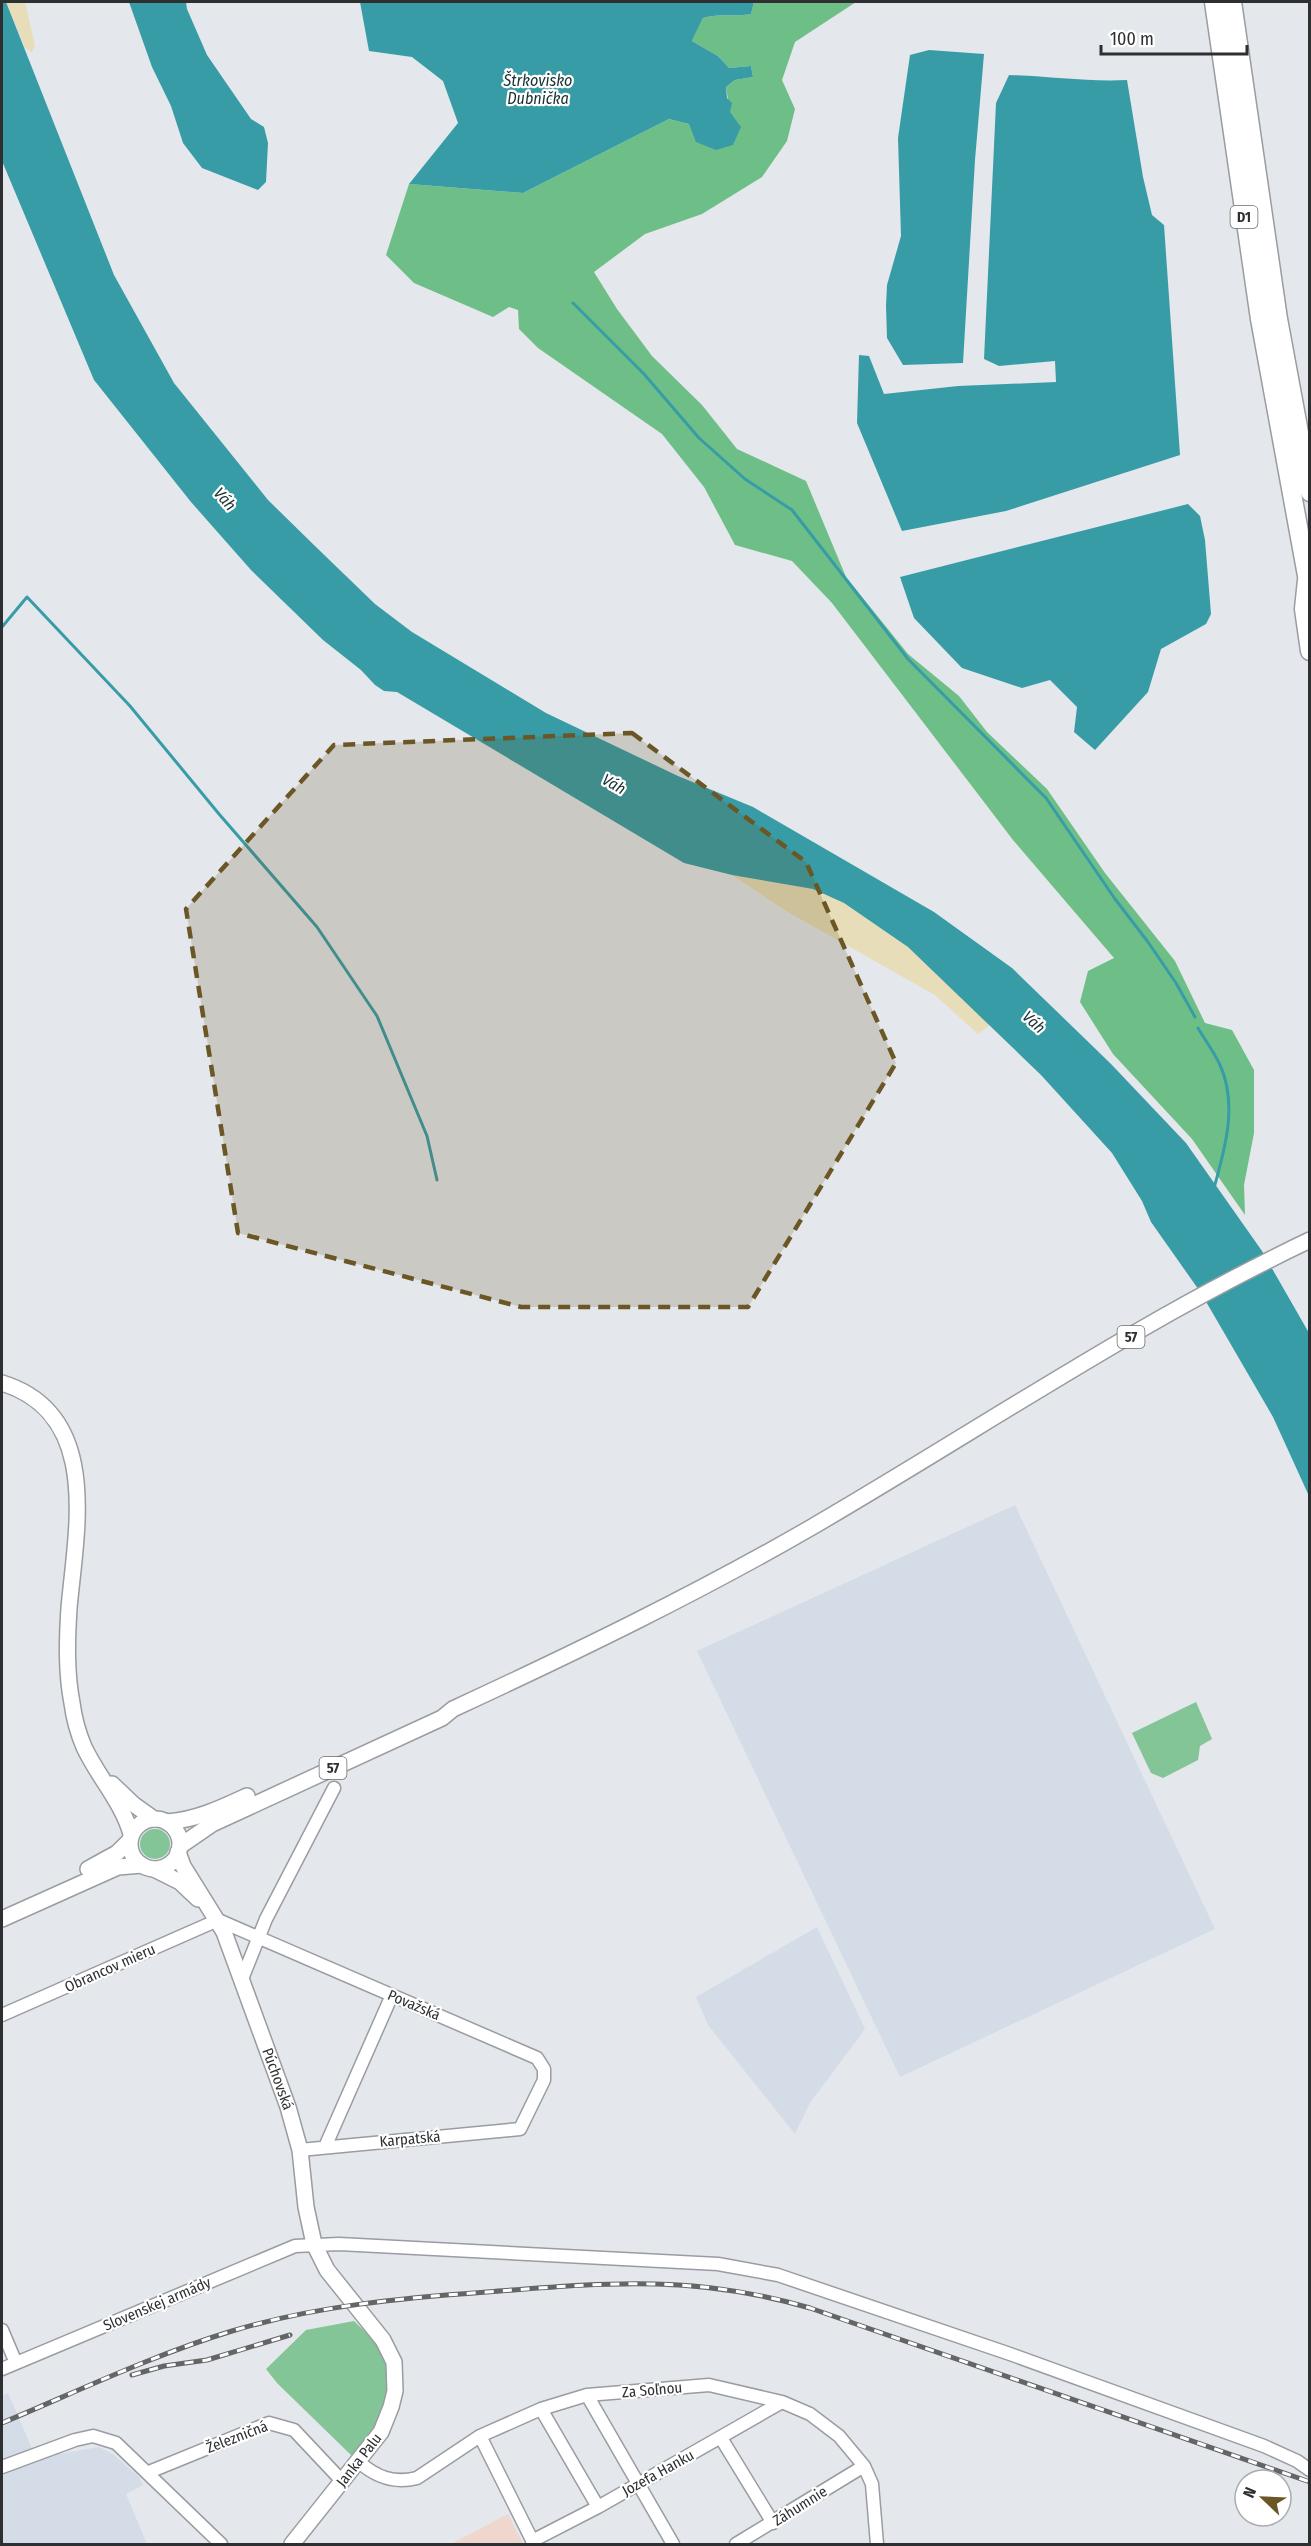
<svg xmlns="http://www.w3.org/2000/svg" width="1311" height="2546" viewBox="0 0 1311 2546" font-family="'Fira Sans Condensed',sans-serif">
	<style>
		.built { fill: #d4dde7 }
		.education { fill: #efd7ce }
		.green { fill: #83c596 }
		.forest { fill: #6ebf87 }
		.sand { fill: #e7ddb8 }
		.water { fill: #389ca7 }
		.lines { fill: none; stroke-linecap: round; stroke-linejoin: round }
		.stream { stroke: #389ca7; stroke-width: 3 }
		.minor-casing { stroke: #999ca0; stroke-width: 15 }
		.major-casing { stroke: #999ca0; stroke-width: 18 }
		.highway-casing { stroke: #999ca0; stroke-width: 21 }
		.minor { stroke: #fff; stroke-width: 12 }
		.major { stroke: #fff; stroke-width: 15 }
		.highway { stroke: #fff; stroke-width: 18 }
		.rail-casing { stroke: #636567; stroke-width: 5 }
		.rail { stroke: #fff; stroke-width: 3; stroke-dasharray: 9; stroke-linecap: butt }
		.marked { fill: #6b5625; fill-opacity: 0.2; stroke: #6b5625; stroke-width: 4.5; stroke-dasharray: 12 8; stroke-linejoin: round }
		.labels { text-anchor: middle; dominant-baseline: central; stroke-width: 4.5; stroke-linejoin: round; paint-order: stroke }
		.shield { fill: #fff; stroke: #6d6d6f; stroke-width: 1.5 }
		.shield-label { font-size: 14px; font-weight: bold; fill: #2e2f31 }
		.street-label { font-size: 15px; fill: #2e2f31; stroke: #fff }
		.water-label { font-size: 16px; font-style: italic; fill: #193032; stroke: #fff }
	</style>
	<rect width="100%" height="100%" fill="#e4e7eb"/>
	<path class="built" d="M1015,1505L1215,1929L900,2077L697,1651Z
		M817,1927L865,2029L810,2103L795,2134L708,2025L696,1997Z
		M8,2393L36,2458L99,2447L113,2454L139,2477L143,2485L126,2494L147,2544H2V2396Z"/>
	<path class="education" d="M508,2514L523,2544H451Z"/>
	<path class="green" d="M1196,1702L1212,1739L1200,1746L1198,1760L1163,1778L1151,1773L1132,1733Z
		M140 1844a15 15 0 1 1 30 0a15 15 0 1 1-30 0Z
		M354,2321C365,2332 381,2344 386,2360C398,2395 374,2432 352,2456L277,2383L266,2369L306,2330Z"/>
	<path class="forest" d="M754,2H856L795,42L782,80L795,109L787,141L762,177L702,214L645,234L594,272L617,309L652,356L702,405L737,449L806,481L846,577L908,654L959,696L987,732L1047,789L1105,873L1175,961L1205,1023L1232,1030L1254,1070V1133L1244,1185L1245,1215L1192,1139L1113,1054L1080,1002L1088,971L1114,958L1013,840L832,603L792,561L735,545L704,487L662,434L538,348L519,329L518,310L509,307L493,317L414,283L386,255L409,184L523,193L669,119L689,124L730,112L726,87L735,80L753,77L751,66L729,68L718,56L692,41L703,18C720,13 734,17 751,14Z"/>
	<path class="sand" d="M6,2H25L35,46L32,52L25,48Z
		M732,875L813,889L843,902L908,947L990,1025L978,1034L935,995L786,911Z"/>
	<path class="water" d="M2,2H6L114,275L174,383L268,500L316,547L375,604L412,632L546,713L678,776L753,807L934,912L1012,968L1111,1064L1186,1143L1262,1251L1309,1333V1496L1273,1417L1201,1293L1151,1222L1142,1201L1112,1153L1041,1075L908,947L844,903L813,889L732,875L684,863L397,692L384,691L375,685L361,670L323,640L251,570L191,502L94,380L2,161Z
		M129,2H186L187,9L207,55L251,119L264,127L268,143L266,182L258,190L202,168L183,143L171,106L152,67Z
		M360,2H754L751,14C734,17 720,13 703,18L692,41L718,56L729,68L751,66L753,77L735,80L726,87L727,98L732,103L730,112L741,127L733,145L716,150L696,142L689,124L669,119L523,193L409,184L458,123L443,81L412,57L369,51Z
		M929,50L984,54L975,160L963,363L903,365L887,338L886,306L887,285L901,236L898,138L910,55Z
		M1009,75C1048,76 1087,82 1127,80L1143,177L1152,215L1164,225L1180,455L1006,511L902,531L857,423L859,355L869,356L884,394L958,386L1056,382L1055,361L999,366L984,359L996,103Z
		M1188,504L1200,516L1205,540L1211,614L1206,624L1161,649L1148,692L1095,750L1074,732L1077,707L1050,680L1022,688L962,668L914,618L900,577Z"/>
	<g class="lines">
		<path class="stream" d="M573,303L644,374L699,438L745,479L792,510L908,659L1046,798L1115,899L1148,942L1176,983L1195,1017
			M2,627L27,597L130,706L219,814L317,927L377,1016L427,1136L437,1180
			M1198,1028C1205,1040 1214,1052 1220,1065C1238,1104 1225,1149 1214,1188"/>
		<g class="minor-casing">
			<path id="minor" d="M242,1979L266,1919L334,1788
				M2,2015L218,1920L537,2058L544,2069V2080L520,2129L300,2150
				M325,2147L392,1995
				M2,2330L16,2363
				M2,2369L295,2246L339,2244L718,2264L778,2275L1010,2354L1264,2446L1297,2461L1310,2470
				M587,2395L673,2544
				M541,2409L598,2507
				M480,2436L534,2544
				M721,2438L773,2523
				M359,2462C376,2477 394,2484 417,2478L480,2436L541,2409L587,2395L709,2385L782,2402L810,2414L839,2436L864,2466L872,2484L877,2544
				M2,2467L75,2440L93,2436L116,2443L221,2544
				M149,2472L269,2423L294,2430L342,2481
				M532,2541L598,2507L782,2402
				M736,2544L864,2466"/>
		</g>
		<g class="major-casing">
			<g id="major">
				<path d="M2,1383C102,1414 76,1530 69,1608C67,1640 66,1672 72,1703C74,1718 78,1733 84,1747C98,1777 122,1802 131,1834"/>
				<path d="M112,1784L133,1804L154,1819"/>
				<circle cx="155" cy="1844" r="25"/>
				<path d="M167,1822C196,1820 221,1808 247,1796"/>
				<path d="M180,1846L212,1824L442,1718L453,1709C574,1653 696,1594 812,1527C977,1431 1137,1322 1310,1240"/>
				<path id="s1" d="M178,1852L183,1866L224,1932L288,2107L300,2150L306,2207L314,2244L327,2270L383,2340L394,2362L395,2391L391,2407L381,2432L292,2544"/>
				<path d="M88,1869L117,1853L130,1840"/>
				<path d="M154,1869L180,1882L198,1899"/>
				<path d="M2,1919L118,1867L142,1865"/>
			</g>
		</g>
		<g class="highway-casing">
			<path id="highway" d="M1214,2L1260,319L1310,592
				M1232,2L1278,319L1310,492
				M1307,580L1304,609L1310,651"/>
		</g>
		<use href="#minor" class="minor"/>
		<use href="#major" class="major"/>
		<use href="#highway" class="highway"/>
		<g class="rail-casing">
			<path id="rail" d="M132,2375L164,2366L207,2360L290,2335
				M2,2423C78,2391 153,2355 232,2331C315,2306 401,2298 487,2292C604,2283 694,2274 810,2308L1310,2482"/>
		</g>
		<use href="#rail" class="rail"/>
	</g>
	<path class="marked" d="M632,733L806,862L896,1063L748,1307H521L238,1233L186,909L334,745Z"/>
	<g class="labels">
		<g class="shield">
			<rect x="1230.5" y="206" width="27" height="22" rx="4.5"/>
			<rect x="1117.5" y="1326" width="27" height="22" rx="4.5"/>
			<rect x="319.5" y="1757" width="27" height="22" rx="4.5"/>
		</g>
		<g class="shield-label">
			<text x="1244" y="217">D1</text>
			<text x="1131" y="1337">57</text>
			<text x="333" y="1768">57</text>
		</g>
		<g class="street-label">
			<text transform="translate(110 1968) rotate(-24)">Obrancov mieru</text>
			<text transform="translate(414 2005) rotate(23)">Považská</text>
			<text stroke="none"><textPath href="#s1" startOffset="249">Púchovská</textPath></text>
			<text transform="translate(410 2139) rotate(-5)">Karpatská</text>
			<text transform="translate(157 2304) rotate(-23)">Slovenskej armády</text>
			<text transform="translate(652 2390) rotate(-5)">Za Soľnou</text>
			<text transform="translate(237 2437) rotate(-21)">Železničná</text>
			<text transform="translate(359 2460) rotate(-52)">Janka Palu</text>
			<text transform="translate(658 2473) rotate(-29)">Jozefa Hanku</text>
			<text transform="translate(800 2506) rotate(-32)">Záhumnie</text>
		</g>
		<g class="water-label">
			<text x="538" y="80">Štrkovisko<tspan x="538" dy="18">Dubnička</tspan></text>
			<text transform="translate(225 499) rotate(49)">Váh</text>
			<text transform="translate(614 784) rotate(30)">Váh</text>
			<text transform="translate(1034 1022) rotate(43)">Váh</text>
		</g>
	</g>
	<rect width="1311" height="2546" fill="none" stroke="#2e2f31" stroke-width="6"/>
	<g transform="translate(1263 2498) rotate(293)"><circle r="28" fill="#ffffff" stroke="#abacad" stroke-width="1.5"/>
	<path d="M0-4.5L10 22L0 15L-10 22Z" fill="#6b5625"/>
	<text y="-9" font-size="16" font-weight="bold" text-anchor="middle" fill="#2e2f31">N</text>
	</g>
	<path d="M1101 45v9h146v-9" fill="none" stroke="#2e2f31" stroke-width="3"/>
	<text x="1110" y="45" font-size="18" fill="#2e2f31" stroke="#ffffff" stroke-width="4.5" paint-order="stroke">100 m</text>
</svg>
